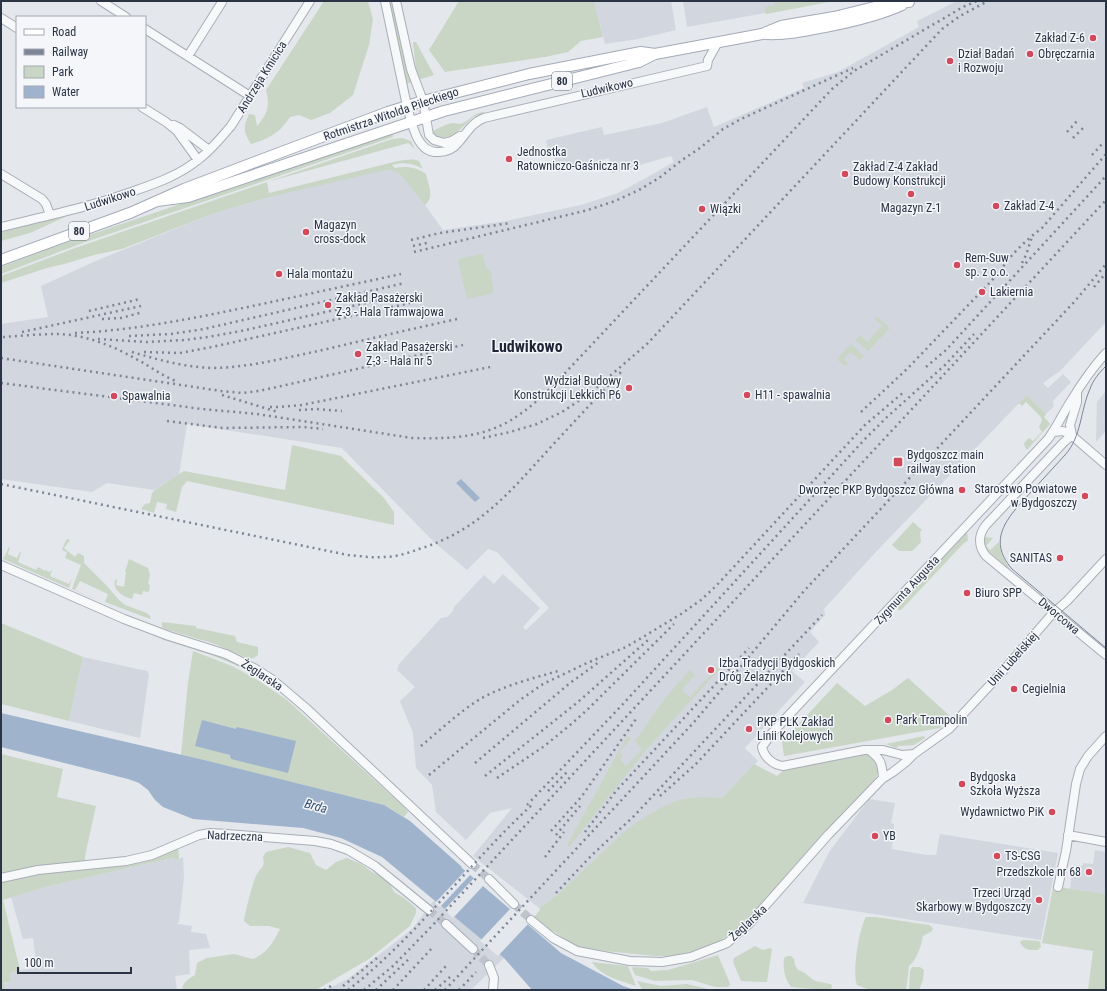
<svg xmlns="http://www.w3.org/2000/svg" width="1107" height="991" viewBox="0 0 1107 991" font-family="'Roboto Condensed',sans-serif">
	<style>
		.built { fill: #d2d6de }
		.green { fill: #c9d6c5 }
		.water { fill: #9fb4cc }
		.pier { fill: #e4e7ec }
		.lines { fill: none; stroke-linecap: round; stroke-linejoin: round }
		.minor-tunnel { stroke: #bfc3cb; stroke-width: 8; stroke-dasharray: 8 4; stroke-linecap: butt }
		.minor-casing { stroke: #a9aeb7; stroke-width: 10 }
		.major-casing { stroke: #a3abb8; stroke-width: 12 }
		.minor { stroke: #f7f8fa; stroke-width: 8 }
		.major { stroke: #fff; stroke-width: 10 }
		.tram { stroke: #7d8696; stroke-width: 1 }
		.rail { stroke: #7d8696; stroke-width: 2.5; stroke-dasharray: 2 4; stroke-linecap: butt }
		.poi-dot { fill: #d1495b; stroke: #f4f6f9; stroke-width: 1.5 }
		.labels { text-anchor: middle; dominant-baseline: central; stroke-width: 3; stroke-linejoin: round; paint-order: stroke }
		.shield { fill: #f4f6f9; stroke: #676e7b; stroke-width: 1 }
		.shield-label { font-size: 11px; font-weight: bold; fill: #2b3445 }
		.poi-label { font-size: 12px; fill: #2b3445; stroke: #f4f6f9; text-anchor: start }
		.street-label { font-size: 12px; fill: #2b3445; stroke: #f4f6f9 }
		.water-label { font-size: 13px; font-style: italic; fill: #34527a; stroke: #f4f6f9 }
		.district-label { font-size: 16px; font-weight: bold; fill: #1d2536; stroke: #f4f6f9 }
	</style>
	<rect width="100%" height="100%" fill="#e4e7ec"/>
	<path class="built" d="M594,1H671L676,30L638,39L605,44Z
		M683,1H829L766,14V13L687,27Z
		M957,1H1106V322L1061,370L1043,383L1048,388L1063,374L1071,382L1053,401L1054,406L1046,414L1027,395L873,555L824,609L825,615L810,632L819,642L792,671L805,682L745,748L758,761L722,798L697,797L689,798L657,810L651,814L625,832L557,895L539,908L473,856L512,808L490,813L466,840L436,812L432,785L416,768L413,733L400,701L415,687L397,670L399,664L441,618L447,617L452,612L454,607L484,575L494,584L503,574L540,608L523,627L526,630L549,608L497,552L488,549L467,570L434,542L342,448L187,424L179,475L154,490L107,483L92,492L1,479V324L48,317L41,286L98,260L212,214L270,197L390,165L403,175L443,230L506,221L581,205L618,193L653,174L674,162L671,156L612,173L609,158L591,163V165L558,172L553,154L549,155L546,140L602,127L604,135L662,123L707,107L714,127L804,88L802,83L838,72L919,27L917,21Z
		M1106,391V431L1096,442L1097,402Z
		M83,657L147,671L149,674L140,738L69,721Z
		M869,799L895,803L891,823L894,824L892,849L927,855H936L940,834L1058,853L1041,940L803,903L829,852Z
		M1095,850L1106,852V894L1070,889L1073,865L1083,866V863L1093,864Z
		M183,857L184,878L179,922L177,924L192,926L191,932L206,934L210,948L189,950L190,974L175,976L177,990H5L4,984L11,981L10,973L20,970L31,969L32,964L36,961L33,938L23,939L11,897L45,887L172,858L176,860Z
		M434,900L504,958L471,990H326L349,978L412,929Z"/>
	<path class="green" d="M324,1H368L373,19L369,45L353,95L330,113L311,120L299,115L290,117C279,133 271,138 251,144C243,131 243,128 249,114L255,115L257,126C268,113 270,106 266,90Z
		M389,1H391L411,82L407,84Z
		M459,1H594L603,37L581,41L568,52L545,57L445,72L429,50Z
		M774,1H829V2L766,14L765,7L775,5Z
		M413,42H416L434,75L418,80L416,70Z
		M483,112L486,113L473,117L452,137L445,140L437,137L432,131C439,129 446,123 454,123C457,123 460,125 463,123C472,119 470,115 483,112Z
		M387,117L388,120L292,153L239,175L206,187L205,186Z
		M392,132L393,137L80,244L1,274V267L48,249Z
		M402,138L411,141L415,149L408,143L267,182L269,193L398,161C405,160 412,158 419,161L423,169C413,163 403,162 392,165L395,168C407,166 416,167 426,174C428,184 435,197 425,205L401,175L390,169L270,197L212,214L122,249L94,255L68,263L47,268L1,283V276L78,247L392,139Z
		M67,216L30,233L1,241V231Z
		M481,254L482,255H483L486,269H490L494,293L467,299L458,261L459,259Z
		M877,317L890,328L868,351L855,340L860,335L867,342L882,326L875,319Z
		M851,344L864,356L860,360L850,352L844,359L848,363L845,366L837,359Z
		M1027,395L1046,414L1044,417L1050,424L1027,450L1025,447L1024,443L1029,438L1033,441L1042,432L1039,427L1042,420L1040,416L1026,402L1022,406L1019,403Z
		M292,445L341,456L384,498L394,512V525L187,481L182,487L176,512L166,509L167,504L157,502L154,513L141,509L145,504L150,503L152,493L155,490L184,471L285,490Z
		M913,522L922,530L920,532L921,542L912,551H899L892,545Z
		M967,532L968,541L964,543L901,610H898V606Z
		M984,537L993,538L986,546L990,550L999,542L1002,556L1011,571L986,549Z
		M68,539L70,540L64,548L75,557L78,553L84,556V563L106,585L119,600L125,605L147,613L151,617L150,619L105,602L108,594L80,581L75,590L101,602L72,589L81,565L65,558L67,552L62,550L66,540Z
		M9,547L10,548L8,554L17,558L20,552L21,553L18,562L36,570L38,567L45,571L46,569L47,571L50,572L51,570L52,571L50,576L69,584L72,578L69,588L3,559Z
		M129,559L148,568L150,575L148,584L150,585L149,592L143,591L142,595L134,593L132,599C123,597 112,590 115,580L117,579L116,585L124,587L126,572H125Z
		M162,622L196,626V628L235,636L237,642L258,647V655L254,658L249,659L215,644L165,629L162,627Z
		M1,623L83,657L69,721L1,704Z
		M161,637C204,651 250,662 283,694L236,665L211,655L161,639Z
		M193,651L232,666L259,681L287,700L404,807L408,812L404,817L384,805L181,755L188,682Z
		M724,660L726,662L645,751L569,847L567,845L627,736L631,739L619,752L623,756L620,760L626,766L642,749L635,741L666,697L690,670L695,675L682,690L690,697Z
		M908,678L950,716L940,728L784,756L782,742L837,683L865,706L892,690Z
		M924,736L925,738L914,745L899,746L896,748L886,744Z
		M1,754L63,769L57,797L96,806L85,856V865L126,861L178,843L179,859L176,860L172,858L45,887L3,900L20,970L10,973L11,981L4,983L5,990H1Z
		M865,754C876,758 883,768 875,779L810,850L748,920L734,932L719,941L703,948L686,953L671,956H654L605,951L583,948L571,943L555,932L544,927L534,917L540,910L539,908L557,895L624,832C645,816 670,799 697,797C705,797 714,797 722,798L754,764L777,776L786,768Z
		M288,847L310,853L316,865L326,870L336,862L347,858L361,864L372,872L388,880L394,892L404,898L416,908V913L410,926L369,959L316,990H182C183,982 188,979 195,975L197,963L207,958L234,954L253,959C266,954 274,942 280,929L269,926H250L244,921C245,913 253,881 257,874C262,866 265,868 263,857L266,852Z
		M1058,887L1106,894V990H1088L1093,951L1042,943L1053,888Z
		M866,917H876L929,925L933,928L932,931L923,936C921,947 917,959 909,966L906,990H870L857,985C852,974 859,928 866,917Z
		M1023,940L1038,941L1040,942L1041,947L1038,950C1030,950 1024,951 1020,942Z
		M755,946L763,950L770,948L772,949L767,982L741,981L733,962L734,958Z
		M718,955L729,981L730,985L728,987H715L692,980L655,981L635,975L632,968L633,967L648,968L651,971L668,970Z
		M787,956H791L794,959L795,965L798,970C806,972 809,978 816,981C821,983 826,982 832,985L831,989L824,990L791,987C784,978 783,968 784,958Z
		M592,962L628,966L636,986C621,981 600,976 592,962Z
		M912,967H920L924,970L923,980L919,990H909L910,971Z
		M637,981L661,986L687,984L712,990H647L642,989Z"/>
	<path class="water" d="M461,479L480,498L475,502L456,483Z
		M1,713L204,760L384,805L410,821L461,866L462,868L561,953L623,986L635,990H532L504,958L382,857L341,838L303,828L193,819L163,807L155,800L148,790L139,783L128,779L1,747Z
		M202,720L236,729L237,727L296,741L288,773L231,759L230,755L195,746Z"/>
	<path class="pier" d="M466,870L471,874L440,907L435,903Z
		M475,877L484,885L453,918L444,910Z
		M511,908L529,923L498,956L480,941Z"/>
	<g class="lines">
		<path class="minor-tunnel" d="M472,864L489,879
			M514,904L531,920
			M429,910L446,924
			M473,949L489,965"/>
		<g class="minor-casing">
			<path id="minor" d="M101,1L126,17
				M385,1L407,106C412,122 416,154 439,152C446,152 453,149 458,143C467,133 471,123 484,118L707,66L708,60L718,42
				M396,1L411,69L423,101L429,135L434,140L444,143L452,141L460,136
				M1,18L17,28
				M145,29L250,96
				M188,56L222,2
				M142,107L166,122L177,131L198,160
				M174,125L180,128L209,150
				M1,174L42,199L46,204L50,215
				M1,227C46,216 90,207 134,191C157,183 180,175 199,159C211,150 221,138 231,126L310,1
				M1053,432L1063,431L1070,434L1106,465
				M1072,435L1064,442L986,525C978,535 978,546 986,556L1106,655
				M1072,435L1070,425L1077,402V392
				M1,565L124,619L169,636L226,654L254,668L273,680L306,708L472,864
				M869,750C881,759 882,763 883,778
				M914,754L902,755L883,750H864L783,766C773,765 764,757 762,747L772,733L1048,439C1057,427 1063,413 1071,401C1082,383 1092,368 1106,353
				M1068,835L1106,842
				M1,878L38,870L126,861L152,855L199,835L210,833L227,834L315,841L331,844L348,850L375,866L429,910
				M489,879L514,904
				M1058,887L1066,851L1076,784L1080,769L1088,756L1106,736
				M531,920L553,938L577,951L630,961L662,962L691,957L727,943L750,923L828,835L882,779L893,772L907,761L914,754L949,729L1003,671L1053,613L1067,601L1106,559
				M446,924L473,949
				M489,965L494,978L493,990"/>
		</g>
		<g class="major-casing">
			<path id="major" d="M766,34C786,35 805,31 825,27C851,22 878,16 902,5
				M157,201L188,197L444,111L639,62L655,54L762,34L781,26L834,17L887,4L909,2
				M1,260L130,213L184,189L263,159L388,112L423,101L529,74L641,52L655,54"/>
		</g>
		<use href="#minor" class="minor"/>
		<use href="#major" class="major"/>
		<path class="tram" d="M1106,366C1099,373 1093,380 1090,389C1080,411 1082,436 1065,455C1054,467 1043,479 1032,491C1010,515 985,538 1012,569L1106,648"/>
		<path class="rail" d="M1067,132L1078,120
			M1073,138L1085,126
			M1092,155L1103,143
			M411,240L440,233L511,223
			M413,246L427,243
			M414,252L588,210L615,201L639,190L659,178L682,160L700,148L723,129L741,119L853,68
			M1022,263L1026,255L1032,237
			M1094,287L1106,273
			M89,311L140,299
			M102,319L121,318L143,312
			M22,332L141,306
			M75,333C139,330 200,317 262,304C308,294 355,284 401,274
			M129,336L171,334L204,329L405,283
			M3,337C20,336 38,334 55,334C83,334 112,345 136,359C150,366 162,376 176,381
			M98,339L146,342L185,340L208,337L241,331L406,294
			M132,352C159,360 187,368 216,368C252,367 288,357 323,350C368,339 412,329 457,319
			M144,352L180,353L212,347L410,303
			M1,358L221,391L242,393L259,391L463,345
			M926,367L946,350L1106,176
			M1,383L202,409L257,414L412,438C453,439 489,438 523,412C533,405 542,396 551,388L832,89L854,71L963,7L977,1
			M222,395L278,412
			M270,407H279L302,405L490,367
			M299,410L316,409L342,411
			M861,412L908,368L999,273C1009,256 1026,240 1042,228L1106,154
			M167,421L222,428L304,427L323,429
			M483,438L510,432L537,424L562,412L589,394L647,344L942,29L960,16L988,1
			M1,484L348,555C360,556 372,558 384,557C396,557 408,553 419,549C478,531 509,493 549,449C573,423 597,397 621,372
			M421,746C439,731 457,714 477,701C501,686 531,679 558,671
			M475,763L570,683L599,662
			M429,775L520,700L543,684L587,663L626,647L643,637L681,614L701,600L716,586L865,425L905,391
			M485,776L578,702L648,640
			M497,778L543,747L569,726L587,710L674,624
			M548,791L568,771
			M660,796L695,765L799,654
			M527,805L623,704L864,440L886,418L945,365L974,334
			M551,831L582,796L636,719
			M585,832L616,791L749,648
			M556,835L580,806
			M545,857L564,832
			M556,893L592,855L634,816L822,615
			M343,986L377,958
			M324,990L333,985
			M348,990C418,936 469,862 534,803
			M364,990L393,966L431,927L1106,200
			M376,990L411,957
			M393,990L433,947
			M424,990L446,966
			M435,990L450,977
			M445,990L695,721L804,591L1075,301L1106,264
			M459,990L476,972"/>
	</g>
	<g class="poi-dot">
		<circle cx="1093" cy="38" r="4"/>
		<circle cx="1030" cy="54" r="4"/>
		<circle cx="950" cy="61" r="4"/>
		<circle cx="509" cy="159" r="4"/>
		<circle cx="845" cy="174" r="4"/>
		<circle cx="911" cy="194" r="4"/>
		<circle cx="996" cy="206" r="4"/>
		<circle cx="702" cy="209" r="4"/>
		<circle cx="306" cy="232" r="4"/>
		<circle cx="957" cy="265" r="4"/>
		<circle cx="279" cy="274" r="4"/>
		<circle cx="982" cy="292" r="4"/>
		<circle cx="328" cy="305" r="4"/>
		<circle cx="358" cy="354" r="4"/>
		<circle cx="629" cy="388" r="4"/>
		<circle cx="747" cy="395" r="4"/>
		<circle cx="114" cy="396" r="4"/>
		<rect x="893" y="457" width="10" height="10" rx="2"/>
		<circle cx="962" cy="490" r="4"/>
		<circle cx="1085" cy="496" r="4"/>
		<circle cx="1060" cy="558" r="4"/>
		<circle cx="967" cy="593" r="4"/>
		<circle cx="711" cy="670" r="4"/>
		<circle cx="1014" cy="689" r="4"/>
		<circle cx="888" cy="720" r="4"/>
		<circle cx="749" cy="729" r="4"/>
		<circle cx="962" cy="784" r="4"/>
		<circle cx="1052" cy="812" r="4"/>
		<circle cx="875" cy="836" r="4"/>
		<circle cx="997" cy="856" r="4"/>
		<circle cx="1089" cy="872" r="4"/>
		<circle cx="1039" cy="900" r="4"/>
	</g>
	<g class="labels">
		<g class="shield">
			<rect x="552" y="72" width="20" height="18" rx="3"/>
			<rect x="69" y="222" width="20" height="18" rx="3"/>
		</g>
		<g class="shield-label">
			<text x="562" y="81">80</text>
			<text x="79" y="231">80</text>
		</g>
		<g class="poi-label">
			<text x="1085" y="38" text-anchor="end">Zakład Z-6</text>
			<text x="958" y="54">Dział Badań<tspan x="958" dy="14">i Rozwoju</tspan></text>
			<text x="1038" y="54">Obręczarnia</text>
			<text x="517" y="152">Jednostka<tspan x="517" dy="14">Ratowniczo-Gaśnicza nr 3</tspan></text>
			<text x="853" y="167">Zakład Z-4 Zakład<tspan x="853" dy="14">Budowy Konstrukcji</tspan></text>
			<text x="1004" y="206">Zakład Z-4</text>
			<text x="911" y="208" text-anchor="middle">Magazyn Z-1</text>
			<text x="710" y="209">Wiązki</text>
			<text x="314" y="225">Magazyn<tspan x="314" dy="14">cross-dock</tspan></text>
			<text x="965" y="258">Rem-Suw<tspan x="965" dy="14">sp. z o.o.</tspan></text>
			<text x="287" y="274">Hala montażu</text>
			<text x="990" y="292">Lakiernia</text>
			<text x="336" y="298">Zakład Pasażerski<tspan x="336" dy="14">Z-3 - Hala Tramwajowa</tspan></text>
			<text x="366" y="347">Zakład Pasażerski<tspan x="366" dy="14">Z-3 - Hala nr 5</tspan></text>
			<text x="621" y="381" text-anchor="end">Wydział Budowy<tspan x="621" dy="14">Konstrukcji Lekkich P6</tspan></text>
			<text x="755" y="395">H11 - spawalnia</text>
			<text x="122" y="396">Spawalnia</text>
			<text x="907" y="455">Bydgoszcz main<tspan x="907" dy="14">railway station</tspan></text>
			<text x="1077" y="489" text-anchor="end">Starostwo Powiatowe<tspan x="1077" dy="14">w Bydgoszczy</tspan></text>
			<text x="954" y="490" text-anchor="end">Dworzec PKP Bydgoszcz Główna</text>
			<text x="1052" y="558" text-anchor="end">SANITAS</text>
			<text x="975" y="593">Biuro SPP</text>
			<text x="719" y="663">Izba Tradycji Bydgoskich<tspan x="719" dy="14">Dróg Żelaznych</tspan></text>
			<text x="1022" y="689">Cegielnia</text>
			<text x="896" y="720">Park Trampolin</text>
			<text x="757" y="722">PKP PLK Zakład<tspan x="757" dy="14">Linii Kolejowych</tspan></text>
			<text x="970" y="777">Bydgoska<tspan x="970" dy="14">Szkoła Wyższa</tspan></text>
			<text x="1044" y="812" text-anchor="end">Wydawnictwo PiK</text>
			<text x="883" y="836">YB</text>
			<text x="1005" y="856">TS-CSG</text>
			<text x="1081" y="872" text-anchor="end">Przedszkole nr 68</text>
			<text x="1031" y="893" text-anchor="end">Trzeci Urząd<tspan x="1031" dy="14">Skarbowy w Bydgoszczy</tspan></text>
		</g>
		<g class="street-label">
			<text transform="translate(262 77) rotate(-58)">Andrzeja Kmicica</text>
			<text transform="translate(607 88) rotate(-13)">Ludwikowo</text>
			<text transform="translate(391 114) rotate(-19)">Rotmistrza Witolda Pileckiego</text>
			<text transform="translate(110 199) rotate(-18)">Ludwikowo</text>
			<text transform="translate(907 590) rotate(-47)">Zygmunta Augusta</text>
			<text transform="translate(1059 616) rotate(40)">Dworcowa</text>
			<text transform="translate(1013 659) rotate(-48)">Unii Lubelskiej</text>
			<text transform="translate(262 675) rotate(33)">Żeglarska</text>
			<text transform="translate(235 836) rotate(2)">Nadrzeczna</text>
			<text transform="translate(748 923) rotate(-43)">Żeglarska</text>
		</g>
		<g class="water-label">
			<text transform="translate(316 806) rotate(16)">Brda</text>
		</g>
		<g class="district-label">
			<text x="527" y="346">Ludwikowo</text>
		</g>
	</g>
	<rect width="1107" height="991" fill="none" stroke="#2b3445" stroke-width="4"/>
	<rect x="16" y="16" width="130" height="92" fill="#f4f6f9" stroke="#a4a8b1"/>
	<rect x="24" y="29" width="20" height="6" fill="#ffffff" stroke="#a4a8b1"/>
	<text x="52" y="36" font-size="12" fill="#2b3445">Road</text>
	<rect x="24" y="49" width="20" height="6" fill="#7d8696" stroke="#a4a8b1"/>
	<text x="52" y="56" font-size="12" fill="#2b3445">Railway</text>
	<rect x="24" y="66" width="20" height="12" fill="#c9d6c5" stroke="#a4a8b1"/>
	<text x="52" y="76" font-size="12" fill="#2b3445">Park</text>
	<rect x="24" y="86" width="20" height="12" fill="#9fb4cc" stroke="#a4a8b1"/>
	<text x="52" y="96" font-size="12" fill="#2b3445">Water</text>
	<path d="M18 967v6h113v-6" fill="none" stroke="#2b3445" stroke-width="2"/>
	<text x="24" y="967" font-size="12" fill="#2b3445" stroke="#f4f6f9" stroke-width="3" paint-order="stroke">100 m</text>
</svg>
